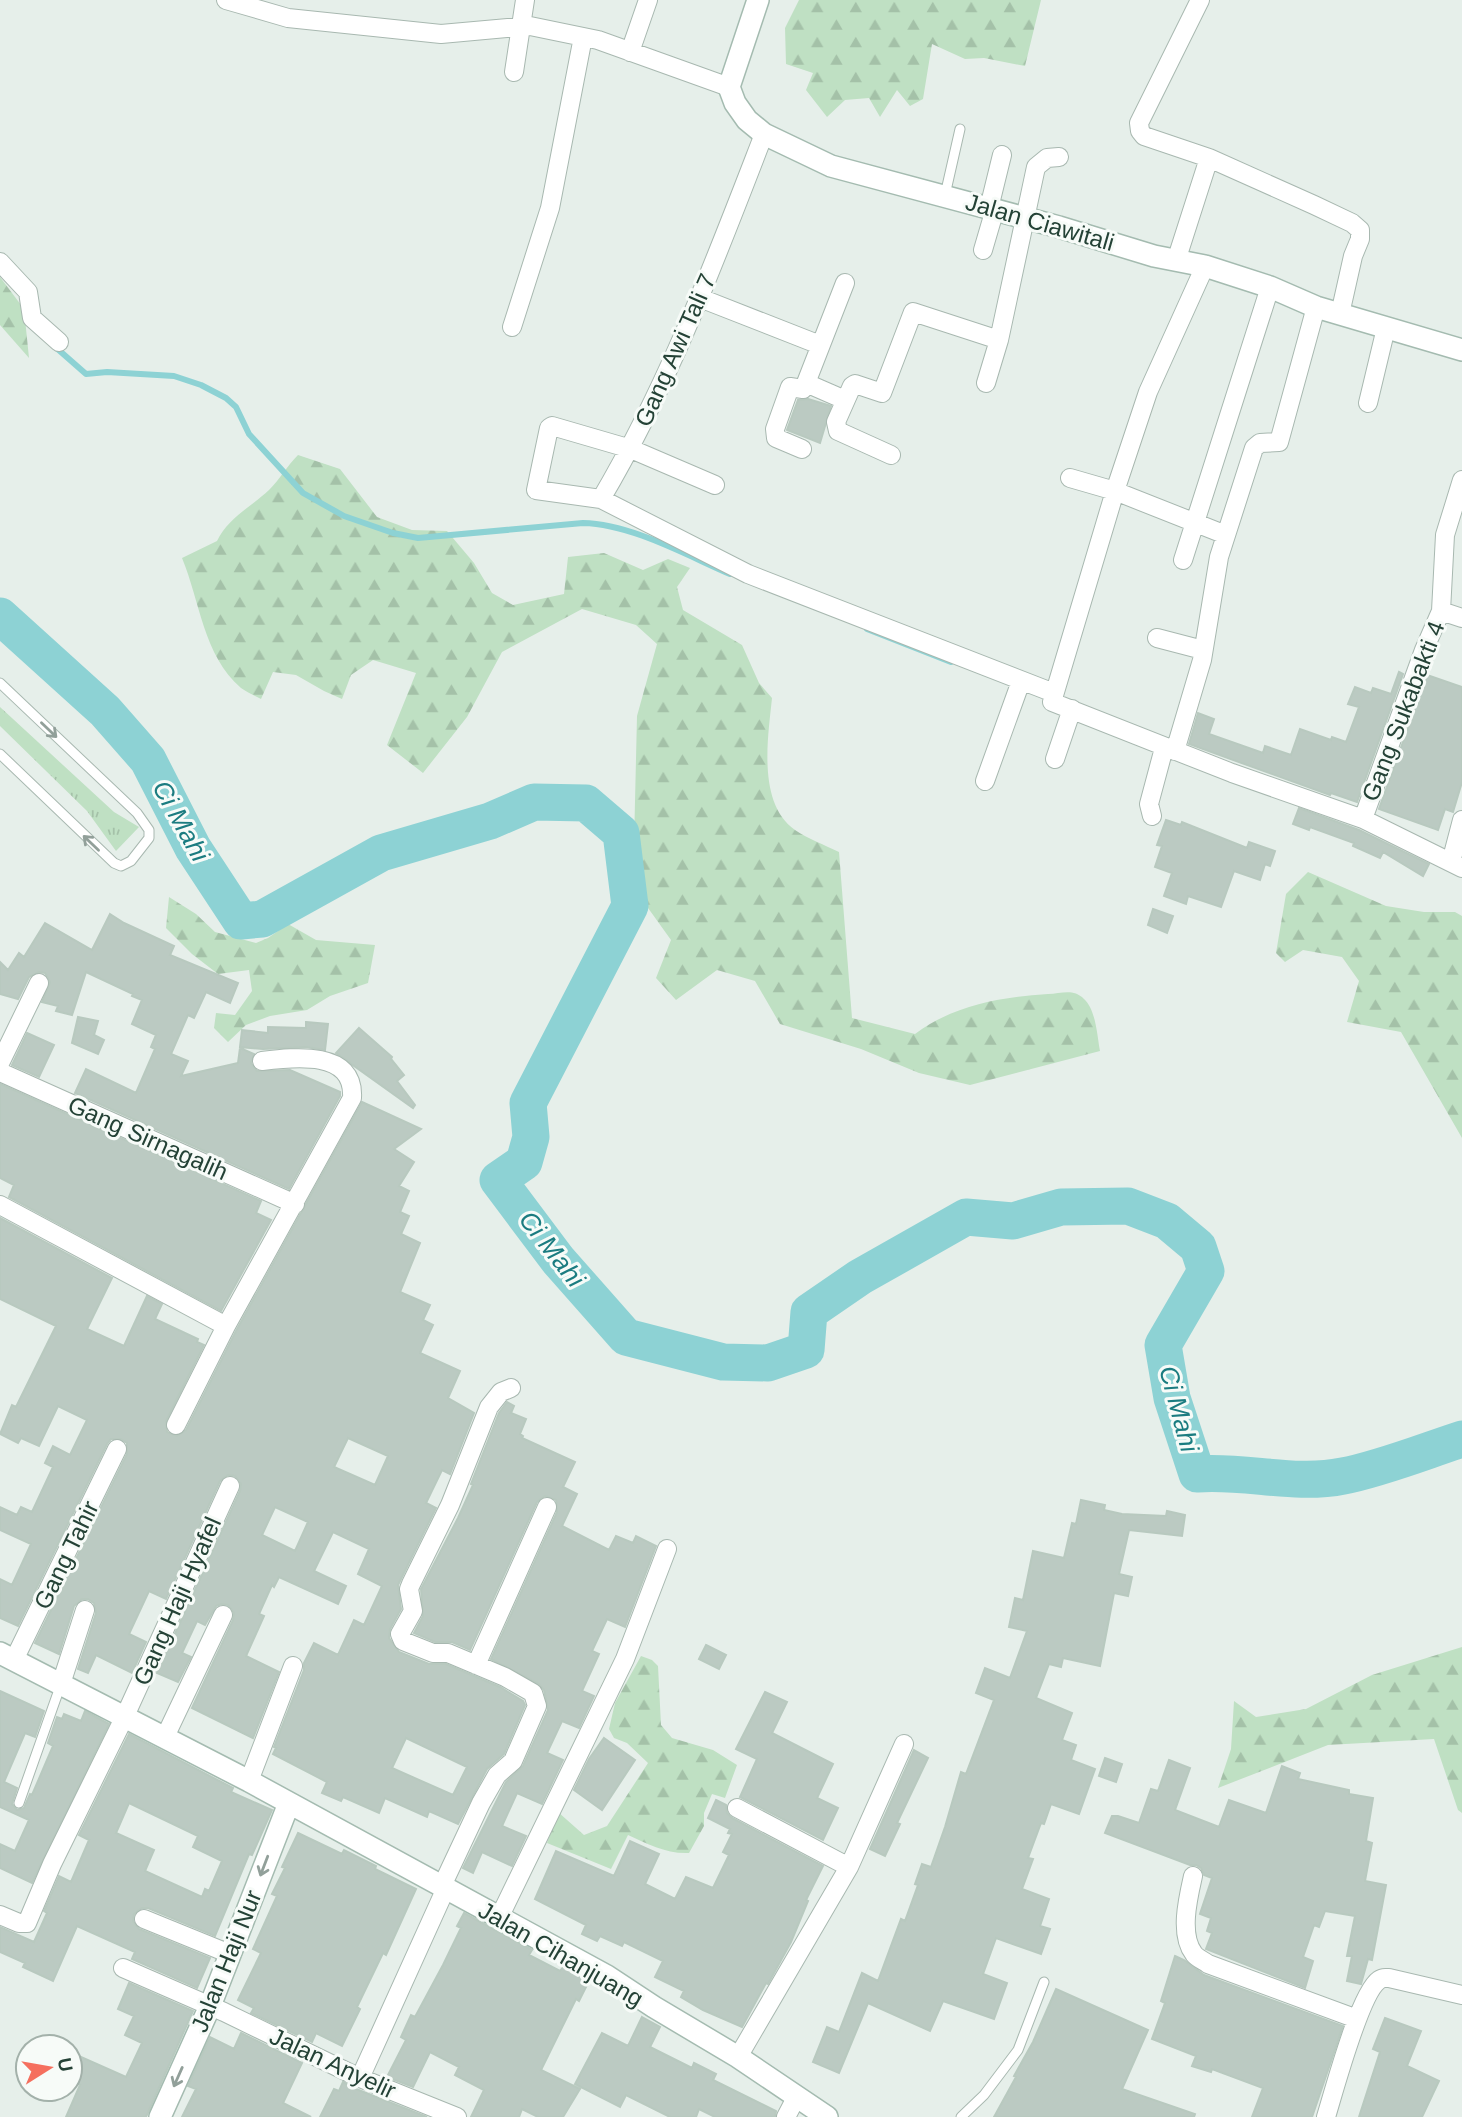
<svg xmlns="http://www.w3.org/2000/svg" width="1462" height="2117" viewBox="0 0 1462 2117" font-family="Helvetica,sans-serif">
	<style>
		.forest { fill: url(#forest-firs) }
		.park { fill: url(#park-tufts) }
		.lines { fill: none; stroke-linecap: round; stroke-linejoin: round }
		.stream { stroke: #8dd2d4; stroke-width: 6 }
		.river { stroke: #8dd2d4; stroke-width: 37 }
		.building { fill: #bbcac2; stroke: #b8c9bf; stroke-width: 2; fill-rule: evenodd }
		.lane-casing { stroke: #a8b8b0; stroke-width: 11 }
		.street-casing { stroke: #a8b8b0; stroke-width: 20 }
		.secondary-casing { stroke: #a4bbb0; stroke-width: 24 }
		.lane { stroke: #fff; stroke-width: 9 }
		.street { stroke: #fff; stroke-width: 18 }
		.secondary { stroke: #fff; stroke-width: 21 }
		.oneway { stroke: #92a09a }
		.labels { text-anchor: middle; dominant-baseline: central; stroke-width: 6; stroke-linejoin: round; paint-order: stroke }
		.street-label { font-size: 24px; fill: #244236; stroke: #f7fbf8 }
		.water-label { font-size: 26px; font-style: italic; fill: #1b7c80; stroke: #f7fbf8 }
	</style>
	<defs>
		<pattern id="forest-firs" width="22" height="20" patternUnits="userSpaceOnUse" patternTransform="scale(1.75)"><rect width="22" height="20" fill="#bfe0c3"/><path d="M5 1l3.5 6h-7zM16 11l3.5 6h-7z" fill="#a4c1a8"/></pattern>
		<pattern id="park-tufts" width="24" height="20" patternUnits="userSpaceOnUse" patternTransform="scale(1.75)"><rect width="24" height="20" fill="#bfe0c3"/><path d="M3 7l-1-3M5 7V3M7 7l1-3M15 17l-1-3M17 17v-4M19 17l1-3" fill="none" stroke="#a4c1a8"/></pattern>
	</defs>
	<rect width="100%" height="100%" fill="#e6efea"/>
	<path class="forest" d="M799,0H1041L1025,66L984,58L965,59L932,44L923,99L910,106L897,90L880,117L869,98L845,100L827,117L806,90L813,73L786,64L785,28Z
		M0,277L24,309L29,358L0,325Z
		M298,455L340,469L377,517L412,530L447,531L474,563L492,593L513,605L564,594L568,557L604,553L643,570L668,559L690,568L677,587L683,610L742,645L759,683L772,698C768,738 757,803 795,830C808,839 825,845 839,852L852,1018L915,1034C954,1005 1001,997 1048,994C1061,994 1073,988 1084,999C1096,1010 1097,1035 1100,1051L970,1085L919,1073L861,1049L780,1024L755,981L717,970L676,1000L656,978L671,940L633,887L637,716L657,644L636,625L582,609L502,652L467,717L423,773L387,745L416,673L373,660L351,675L342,699L324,691L296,675L273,672L261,699C255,696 247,692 241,688C203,655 200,601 182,558L217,541C228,518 252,506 269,490C280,479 287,466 298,455Z
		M1308,872L1386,906L1424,912H1455L1462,916V1138L1401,1032L1347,1022L1359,981L1342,957L1303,950L1285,962L1276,953L1286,894Z
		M169,897L196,914L215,932L256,943L268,938L288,924L316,940L375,945L368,983L330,996L307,1010L270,1016L246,1025L228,1042L214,1028L216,1013L235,1015L252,991L249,970L218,974L192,954L166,928Z
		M1462,1647V1813L1458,1810L1434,1739L1328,1745L1218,1788L1231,1749L1234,1701L1256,1717L1306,1709L1372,1675Z
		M641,1656L652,1660L658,1666L661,1725L672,1738L713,1750L737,1765L725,1798L712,1794L704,1813V1826L689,1853C666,1854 648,1844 628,1835L611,1869L547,1843L558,1812L584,1835L607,1826L648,1763L627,1743L614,1738L609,1729L615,1703Z"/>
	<path class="park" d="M0,707L114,812L139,827L116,851L87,811L0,726Z"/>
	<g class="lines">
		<path class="stream" d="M53,345L86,374L107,372L174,376L201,385L226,398L236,407L249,434L303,493L344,516L393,533L418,538L583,523C631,524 686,555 730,574
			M867,629L951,662"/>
		<path class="river" d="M0,616L105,711L148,760L193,848L241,921L262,919L381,853L490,821L534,802L586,803L621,833L630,906L528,1103L531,1137L524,1162L498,1180L558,1260L626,1337L723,1362L768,1363L806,1350L809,1312L860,1277L966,1217L1013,1221L1061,1207L1128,1206L1167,1221L1198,1247L1206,1271L1163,1345L1172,1398L1197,1474C1246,1470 1294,1486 1343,1476C1380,1469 1425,1451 1462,1439"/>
	</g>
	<path class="building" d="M808,399L831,406L820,443L787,430L798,400Z
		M1399,672L1403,674L1357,802L1331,793L1330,795L1189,744L1198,713L1214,719L1209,734L1263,753L1265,746L1291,755L1300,729L1331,740L1332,737L1346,742L1359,707L1348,704L1355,687L1371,693L1373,688L1391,694Z
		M1427,675L1462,687V782L1453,812L1445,809L1438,830L1379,809Z
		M1299,808L1359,830L1429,864L1423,876L1383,852L1380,858L1353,846L1354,843L1310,827L1309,830L1293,824Z
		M1166,820L1181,825L1182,822L1247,848L1249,842L1275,851L1270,866L1265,864L1260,880L1234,871L1221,907L1188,896L1186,904L1164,896L1172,873L1155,867L1162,846L1157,845Z
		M1153,909L1173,916L1167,933L1148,925Z
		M110,914L124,923L174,946L170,955L238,983L230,1003L206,992L194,1018L188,1015L171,1054L188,1061L181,1076L238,1063L240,1048L254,1054L251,1063L257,1071L290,1070L340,1092V1096L289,1189L75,1093L86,1069L136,1093L155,1049L151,1047L156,1035L132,1024L142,1000L132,996L133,994L86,972L72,1015L56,1011L58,1006L42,1002L50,982L45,973L39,972L29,977L18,999L0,994V962L8,970L19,953L24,957L45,923L92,950Z
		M78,1017L98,1021L94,1035L104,1040L98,1054L72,1043Z
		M306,1022L328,1024L325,1050L306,1047L263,1049L240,1047L242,1030L268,1033V1027L306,1028Z
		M359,1028L392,1057L391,1059L404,1075L397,1081L415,1105L413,1108L336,1053Z
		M27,1033L54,1045L39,1077L12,1065Z
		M0,1084L261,1201L256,1213L271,1220L221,1311L9,1197L14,1185L0,1178Z
		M362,1102L421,1129L394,1149L414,1162L399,1186L409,1191L400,1212L409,1216L401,1234L420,1243L400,1292L430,1305L423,1320L433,1325L420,1353L460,1371L448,1398L474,1413L450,1474L442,1470L426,1503L436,1508L398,1585L401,1609L390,1629L389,1638L399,1652L429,1664H446L500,1687L523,1701L525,1705L504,1754L487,1769L458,1824L429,1811L427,1817L385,1798L379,1813L343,1797L341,1801L322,1793L327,1782L273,1754L276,1748L274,1747L304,1670V1663L314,1643L338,1655L354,1620L364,1625L382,1586L358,1574L369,1549L333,1532L314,1571L346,1586L338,1604L279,1577L274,1587L272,1585L259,1614L264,1616L246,1656L279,1672L253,1738L192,1708L233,1620L234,1613L228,1605L221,1604L216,1606L205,1625L197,1621L182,1653L191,1657L178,1682L157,1673L240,1491L241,1484L235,1476L228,1475L220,1481L166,1599L149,1591L129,1634L146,1642L132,1673L96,1655L88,1673L78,1669L96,1613L94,1603L88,1599H82L74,1606L59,1654L35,1643L127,1454V1443L121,1439H111L107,1444L18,1626L0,1618V1579L12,1585L31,1544L0,1530V1507L17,1515L21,1507L32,1512L53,1467L45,1463L53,1446L70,1455L87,1420L58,1406L39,1446L21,1438L18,1443L0,1434L12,1405L16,1407L56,1326L0,1299V1218L112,1278L87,1329L124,1346L147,1296L162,1304L155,1319L198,1339L197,1342L204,1345L166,1421L167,1432L177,1436L186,1430L236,1331ZM348,1438L388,1456L375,1485L334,1467ZM275,1507L308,1522L295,1551L262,1535ZM406,1738L467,1767L453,1795L392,1768Z
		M507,1402L514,1406L511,1413L526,1419L520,1434L523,1436L522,1438L575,1462L563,1487L577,1494L562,1526L609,1550L616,1536L633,1543L636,1536L656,1546L625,1627L607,1619L592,1651L599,1654L582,1691L594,1696L579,1728L562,1721L547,1753L563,1760L542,1804L517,1793L502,1826L526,1836L512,1866L482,1852L473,1873L463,1868L506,1782L523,1766L548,1710L544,1690L539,1684L491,1659L557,1512L556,1500L545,1496L537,1502L470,1650L452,1642H435L414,1633L423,1616L421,1589L458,1518L473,1485L471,1484L499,1413Z
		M1081,1500L1105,1505L1104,1510L1122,1514L1166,1516L1167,1511L1185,1515L1182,1536L1129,1530L1119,1574L1132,1577L1128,1596L1114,1593L1100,1666L1063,1658L1061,1667L1049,1664L1036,1698L1072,1713L1062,1740L1076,1745L1071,1760L1095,1769L1079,1814L1051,1804L1044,1824L1041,1823L1028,1858L1033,1859L1022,1889L1049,1899L1040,1926L1050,1929L1041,1954L996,1938L983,1974L1007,1983L994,2019L943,2001L930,2031L868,2003L839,2073L813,2062L827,2027L839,2032L862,1973L878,1981L901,1919L905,1921L918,1885L915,1884L922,1864L931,1867L945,1827L961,1772L966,1774L994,1700L976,1693L985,1668L1010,1678L1027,1631L1009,1627L1015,1598L1023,1600L1033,1551L1064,1558L1072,1523L1076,1524Z
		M706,1645L726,1655L719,1669L699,1659Z
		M0,1691L44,1711L35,1737L25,1733L4,1782L17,1788L12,1804L17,1810L24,1808L30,1794L32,1795L53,1746L48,1743L57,1717L62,1719L64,1714L81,1721L85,1711L109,1724L32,1883L0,1868V1844L15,1851L29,1820L0,1807Z
		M765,1692L787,1702L772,1733L833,1764L817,1798L838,1808L823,1840L740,1797L757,1759L736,1749Z
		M129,1734L233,1788L231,1792L272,1810L252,1855L249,1854L215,1936L148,1908H142L134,1914L133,1921L139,1929L210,1958L197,1988L132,1959L135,1952L77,1926L53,1981L23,1967L25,1963L0,1952V1927L34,1942L47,1913L44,1911L59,1876L71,1882L89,1840L79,1835ZM129,1803L198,1836L193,1847L222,1861L209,1891L205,1889L202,1897L145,1871L154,1850L116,1833Z
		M604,1738L635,1760L602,1810L574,1790L589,1759Z
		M914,1750L928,1758L897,1823L900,1824L885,1856L870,1849Z
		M1105,1758L1122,1764L1116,1782L1099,1776Z
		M1169,1760L1190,1768L1175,1810L1219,1827L1229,1800L1266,1813L1282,1766L1300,1773L1298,1779L1349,1790V1794L1373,1798L1366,1841L1372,1843L1365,1881L1386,1885L1372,1960L1368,1959L1361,1984L1347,1981L1352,1956H1347L1355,1916L1325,1911L1319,1927L1314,1925L1303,1957L1313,1961L1305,1988L1206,1949L1212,1933L1207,1931L1211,1918L1200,1914L1212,1878L1204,1875L1201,1868L1196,1865H1190L1105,1833L1112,1816H1118L1139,1823L1151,1789L1158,1791Z
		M716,1800L726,1805L727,1813L732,1818L823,1866L806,1900L808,1901L791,1942L768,1984L766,1983L742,2027L703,2010L681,1997L684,1991L655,1977L663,1961L624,1942L622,1946L600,1936L597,1941L582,1934L586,1925L535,1899L556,1851L614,1876L630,1841L659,1854L645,1884L675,1899L686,1877L713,1888L729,1855L723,1852L732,1834L728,1833L730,1829L708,1818Z
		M298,1833L342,1854L344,1850L376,1866L375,1869L416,1889L386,1955L383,1953L357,2007L360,2009L342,2046L316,2033L312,2042L251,2013L254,2008L238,2000L261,1953L253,1949L277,1896L272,1894L285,1868L282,1867Z
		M464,1913L532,1950L529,1955L560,1971L563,1967L589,1981L579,2001L576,1999L541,2070L580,2089L563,2117H538L522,2109L519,2117H471L484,2090L455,2075L459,2067L430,2052L413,2087L387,2077L406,2040L401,2037L411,2015L415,2017L443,1965L461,1928L457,1926Z
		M1175,1956L1184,1960L1204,1975L1343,2026L1312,2117H1252L1263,2088L1212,2069L1211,2072L1192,2066L1196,2056L1152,2039L1165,2003L1161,2001Z
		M129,1983L193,2011L146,2117H66L80,2085L70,2081V2076L79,2056L126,2077L142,2043L125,2035L134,2016L118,2009Z
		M1056,1989L1148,2030L1122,2089L1195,2114L1194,2117H994L1016,2077L1014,2076L1033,2042Z
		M642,2017L660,2027L650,2047L692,2068L694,2063L716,2074L713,2080L776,2111L775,2117H715L699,2109L696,2117H670L626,2095L620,2107L575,2084L602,2033L628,2046Z
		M1385,2018L1421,2031L1407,2066L1439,2081L1422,2117H1359L1380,2052L1373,2049Z
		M241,2033L302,2063L283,2103L311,2117H182L196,2089L188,2086L210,2037L234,2049Z
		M343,2082L356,2089L427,2117H320L334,2089L339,2091Z"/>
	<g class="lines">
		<g class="lane-casing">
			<path id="lane" d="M945,195L960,129
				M0,683L137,813L149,830V838L131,861L121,866L114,863L0,754
				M19,1803L61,1684
				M961,2117L984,2095L1018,2050L1044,1982"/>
		</g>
		<g class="street-casing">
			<path id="street" d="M226,0L288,18L441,34L530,26L598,40L729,87
				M1200,0L1139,123L1140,131L1144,136L1209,158L1314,205L1352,223L1360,230V239L1353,256L1340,314
				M630,52L648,0
				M514,72L525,0
				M989,208L1002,155
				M983,250L995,209
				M1176,261L1209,158
				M0,262L28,292L32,318L59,342
				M1205,266L1148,392L1115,491L1052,702L1232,773L1363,819L1462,868
				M700,298L820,345
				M512,327L550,208L583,37
				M806,383L845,400
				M986,383L999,340L1036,167L1047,158L1059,157
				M1368,403L1386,328
				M802,449L776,438L775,429L790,387L803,389L806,383L845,283
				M891,455L838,431L836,422L852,386L855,384L882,393L913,312L999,340
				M1070,478L1115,491L1226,535
				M715,485L631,449L552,426L549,428L536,490L601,499C669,384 716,258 764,134
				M601,499L748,574L1054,693
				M1183,560L1270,287
				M1441,611L1462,618
				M1157,638L1203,650
				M1175,751L1202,660L1219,557L1254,448L1260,443L1279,442L1316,307
				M1055,759L1072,709
				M985,781L1021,681
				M1152,816L1149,804L1164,748
				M1363,819L1424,650L1441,611L1445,535L1462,480
				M1451,862L1462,820
				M0,1063L39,983
				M0,1072L295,1204
				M0,1205L226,1326
				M176,1425L226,1326L352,1098C355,1050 295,1057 262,1061
				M14,1660L117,1449
				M476,1665L547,1507
				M61,1684L85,1610
				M165,1737L223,1615
				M249,1781L293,1666
				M737,1808L849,1867
				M1193,1876C1188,1898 1179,1935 1194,1954C1197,1958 1204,1961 1208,1964L1357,2019
				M442,1886L481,1803L497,1775L513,1761L537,1706L533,1693L505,1677L448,1653H433L403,1641L400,1634L413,1611L409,1589L411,1584L450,1505L489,1407L501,1392L511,1388
				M0,1915L19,1923H27L52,1864L125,1716L230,1486
				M499,1918L625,1659L667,1549
				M144,1919L230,1954
				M123,1968L224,2012L360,2078L457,2117
				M738,2057L849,1867L904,1744
				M360,2078L446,1888
				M786,2117L797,2096
				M1326,2117C1334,2091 1360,1993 1379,1980C1383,1977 1384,1978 1389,1978L1462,1995"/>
		</g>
		<g class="secondary-casing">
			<path id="secondary" d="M758,0L729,87L735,103L747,120L764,134L831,166L1059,227L1154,256L1205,266L1270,287L1316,307L1462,350
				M0,1653L249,1781L607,1976L654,2007L738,2057L827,2117
				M160,2117L210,2006L289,1803"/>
		</g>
		<use href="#lane" class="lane"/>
		<use href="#street" class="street"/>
		<use href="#secondary" class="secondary"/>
	</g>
	<defs><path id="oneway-shaft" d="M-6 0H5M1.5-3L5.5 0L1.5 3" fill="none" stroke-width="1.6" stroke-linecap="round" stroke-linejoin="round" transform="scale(1.75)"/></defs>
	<g class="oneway">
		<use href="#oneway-shaft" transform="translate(49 730) rotate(44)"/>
		<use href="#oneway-shaft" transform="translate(91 843) rotate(-136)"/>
		<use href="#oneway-shaft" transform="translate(264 1866) rotate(111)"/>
		<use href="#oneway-shaft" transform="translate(178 2077) rotate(114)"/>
	</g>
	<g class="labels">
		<g class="street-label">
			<text transform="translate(1040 222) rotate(16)">Jalan Ciawitali</text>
			<text transform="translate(675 350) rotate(-66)">Gang Awi Tali 7</text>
			<text transform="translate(1403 711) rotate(-69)">Gang Sukabakti 4</text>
			<text transform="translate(148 1138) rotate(24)">Gang Sirnagalih</text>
			<text transform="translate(66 1555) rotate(-64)">Gang Tahir</text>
			<text transform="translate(177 1601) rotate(-66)">Gang Haji Hyafel</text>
			<text transform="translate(561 1954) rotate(30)">Jalan Cihanjuang</text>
			<text transform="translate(226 1961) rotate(-68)">Jalan Haji Nur</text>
			<text transform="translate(333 2063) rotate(25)">Jalan Anyelir</text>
		</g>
		<g class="water-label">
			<text transform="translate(181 821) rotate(61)">Ci Mahi</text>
			<text transform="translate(552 1249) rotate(52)">Ci Mahi</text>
			<text transform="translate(1179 1409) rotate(75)">Ci Mahi</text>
		</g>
	</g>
	<g transform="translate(49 2068) rotate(79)"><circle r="33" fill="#f7fbf8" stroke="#a3b1aa" stroke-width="2"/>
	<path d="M0-5L12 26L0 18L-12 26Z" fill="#f56f5e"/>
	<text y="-10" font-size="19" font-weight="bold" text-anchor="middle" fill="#244236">U</text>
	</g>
</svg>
